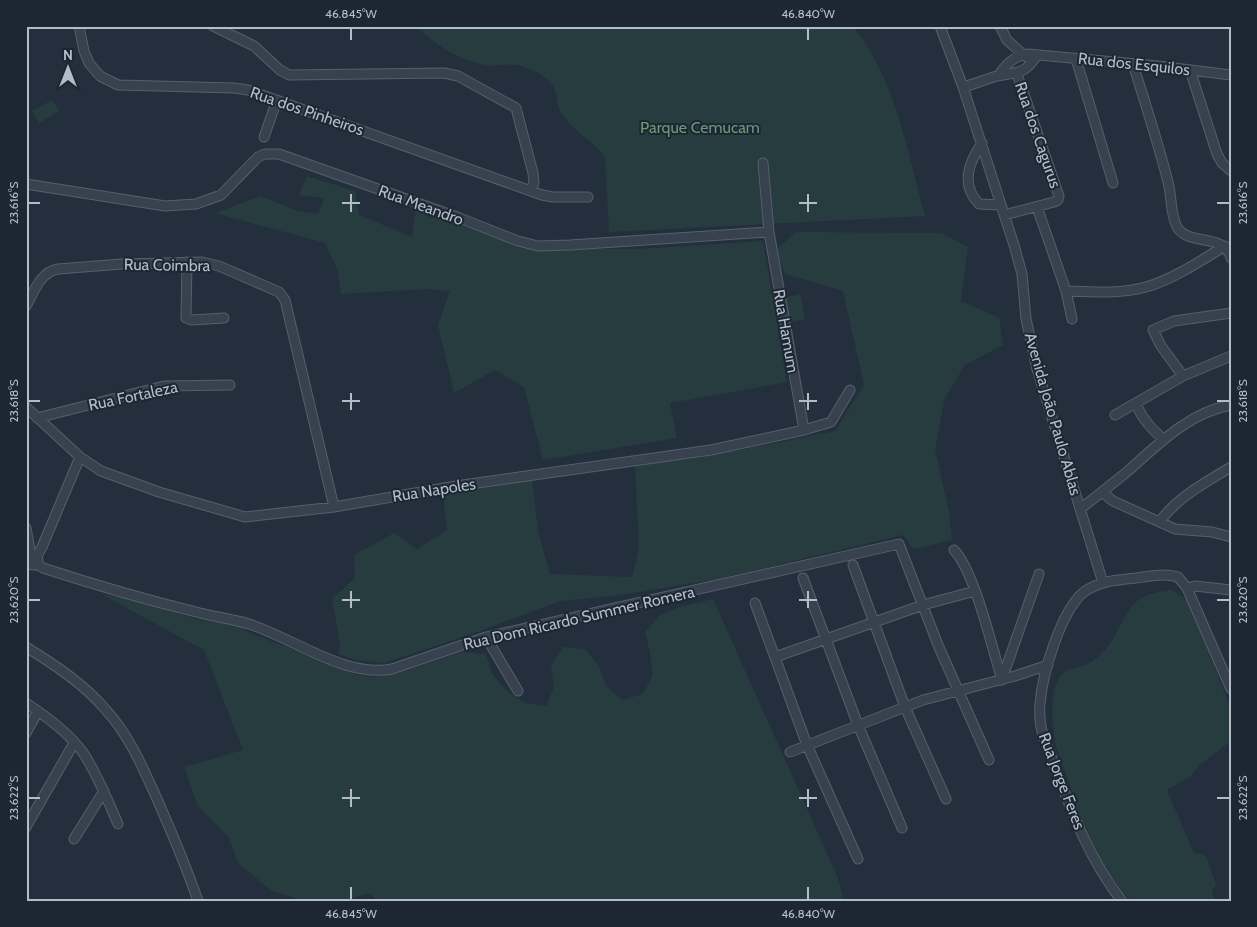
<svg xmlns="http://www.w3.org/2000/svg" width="1257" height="927" viewBox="0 0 1257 927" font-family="Cabin,sans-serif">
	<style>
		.green { fill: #263c3f }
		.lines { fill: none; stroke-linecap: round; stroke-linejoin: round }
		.minor-casing { stroke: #565f6c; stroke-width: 11 }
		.minor { stroke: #38414e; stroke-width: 9 }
		.ticks { fill: none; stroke: #b4bcc9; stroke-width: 2 }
		.labels { text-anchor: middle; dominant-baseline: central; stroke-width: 4; stroke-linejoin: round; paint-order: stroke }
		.street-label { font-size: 16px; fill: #b4bcc9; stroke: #1d2633 }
		.park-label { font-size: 16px; fill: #6b9a76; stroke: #1d2633 }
		.neatline { fill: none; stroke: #b4bcc9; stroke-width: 2 }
		.ticks-label { font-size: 12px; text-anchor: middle; fill: #b4bcc9 }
	</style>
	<rect width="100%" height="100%" fill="#242f3e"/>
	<path class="green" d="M415,26H853C895,78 908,153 925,216L609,232L605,158C594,140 570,130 560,111C556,102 557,89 550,82C544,76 535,71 527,68C512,61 500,67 485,65C459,61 434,43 415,26Z
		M52,100L59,111L39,123L32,111Z
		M307,176L355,191L359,215L412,237L416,205L521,248L637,249L763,241L787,382L670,403L677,438L543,460L524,387L495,370L454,393L438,325L450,291L427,289L341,294L337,269L325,243L215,213L261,196L298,211L318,214L324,198L299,195Z
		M796,232L941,233L968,247L961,301L999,318L1003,345L965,365L945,398L935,450L949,511L952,540L913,549L903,535L713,580L620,595L560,601L483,630L384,663L355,660L339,654L340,644L332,599L355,578L354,555L394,533L417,549L447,530L443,492L532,479L538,531L550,574L632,577L639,548L635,465L698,458L835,431L864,385L843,291L785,274L776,250Z
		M800,294L805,319L790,322L786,297Z
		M1172,590L1183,597L1192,606L1231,710V741L1202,763L1191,776L1168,789V793L1194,853L1206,856L1216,884L1212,892L1214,901H1131C1118,885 1105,870 1095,852C1084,832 1078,810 1071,788C1066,774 1060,760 1056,745C1052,729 1049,692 1059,678C1067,667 1074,669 1085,665C1093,662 1100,655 1106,649C1131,617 1121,595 1172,590Z
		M103,595L121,597L200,620L237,625L250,633L359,675L374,677L399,673L462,652L486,654L492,674L507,691L525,703L546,706L554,687L551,666L563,647L585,649L599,666L606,686L622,700L643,694L653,675L650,653L645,632L659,616L679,607L713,599L838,878L844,901H378L369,893L344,901H304L272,891L238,863L228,836L198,806L184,767L243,750L204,650Z"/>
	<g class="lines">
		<g class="minor-casing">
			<path id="minor" d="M79,26L84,51L89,63L100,76L118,85L234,88L248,90L542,195L553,197H588
				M213,26L254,46L280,70L289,75L444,73L458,76L516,108L533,173L534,182L531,191
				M940,26L963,87L1014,245L1022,274L1026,319L1037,369L1103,583
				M1000,26L1007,40L1026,57
				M1076,59L1113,183
				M1133,64C1145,103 1158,142 1168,182C1172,196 1170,214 1177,227C1189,247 1224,232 1231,258
				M1190,70L1217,154L1222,163L1231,171
				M998,76C1005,65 1014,55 1028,54L1158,66L1231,75
				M963,87C975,84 986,79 997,76C1017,72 1025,75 1037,55
				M264,137L277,100
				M982,143C969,162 960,184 979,204L1001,205
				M26,184L165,206L196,204L221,195L258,157L265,154H279L457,217L518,241L538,246L570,245L769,232L763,163
				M1037,207L1066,291L1072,319
				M1004,215L1054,202L1058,200L1059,196L1017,74
				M769,232L804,430
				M187,262L186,318L191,320L224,318
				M1066,291C1092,292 1121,294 1146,287C1172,280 1202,260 1225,246
				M26,306C34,292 40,272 58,269L122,264L202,262L219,266L279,292L285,300L334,507
				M1183,376L1161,346L1153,330L1174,321L1231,313
				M1136,403C1141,418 1152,429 1163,439
				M26,407L80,457L101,471L159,492L245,517L334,507L456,486L711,450L804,430L831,422L850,390
				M1115,415L1183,376L1231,356
				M37,418L164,386L230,385
				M1102,492L1113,501L1175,529L1212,532L1231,537
				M1080,509C1096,497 1112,484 1128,471C1158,444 1190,412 1231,405
				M1160,521C1179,496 1205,483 1231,467
				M26,528L31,555
				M954,550C975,572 992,648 1002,680
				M28 560a5 5 0 1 1 10 0a5 5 0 1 1-10 0Z
				M37,556L42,547L80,457
				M36,563L43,568C95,585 147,600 200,613C216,617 233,619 249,624C293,638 345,678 392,669L486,637L899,544L938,645L989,760
				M853,565L905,707L946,799
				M803,578L858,725L902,828
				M1187,588L1195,586L1231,590
				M755,603L807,745L858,859
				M486,637L518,691
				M26,647C55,665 84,684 106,710C129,735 143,768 157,799C172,833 186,866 198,901
				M775,657L923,605L975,591
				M1002,679L1039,574
				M26,703C47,717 69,733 84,754C98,776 108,801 118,824
				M26,733L38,711
				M790,752L923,700L1015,676L1048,665
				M26,827L74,743
				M74,839L104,791
				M1122,901C1083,852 1065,792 1043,735C1040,725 1039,715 1040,704C1042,675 1061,610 1084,592C1099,581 1118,580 1136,578C1149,576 1164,573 1178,577L1187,588L1231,689"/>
		</g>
		<use href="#minor" class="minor"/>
	</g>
	<path class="ticks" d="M351,28V40M808,28V40M351,194V212M808,194V212M28,203H40M342,203H360M799,203H817M1217,203H1230M351,393V410M808,393V410M28,401H40M342,401H360M799,401H817M1217,401H1230M351,591V608M808,591V608M28,600H40M342,600H360M799,600H817M1217,600H1230M351,789V807M808,789V807M28,798H40M342,798H360M799,798H817M1217,798H1230M351,887V900M808,887V900"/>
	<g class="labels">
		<g class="street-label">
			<text transform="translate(1134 64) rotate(6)">Rua dos Esquilos</text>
			<text transform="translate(307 111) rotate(19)">Rua dos Pinheiros</text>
			<text transform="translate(1038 135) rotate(71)">Rua dos Cagurus</text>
			<text transform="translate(421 205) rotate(20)">Rua Meandro</text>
			<text transform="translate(167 265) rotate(1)">Rua Coimbra</text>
			<text transform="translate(786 331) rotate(80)">Rua Hamum</text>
			<text transform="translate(133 396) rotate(-12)">Rua Fortaleza</text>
			<text transform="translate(1053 414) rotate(74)">Avenida João Paulo Ablas</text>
			<text transform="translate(434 490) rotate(-9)">Rua Napoles</text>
			<text transform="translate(579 618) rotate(-13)">Rua Dom Ricardo Summer Romera</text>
			<text transform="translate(1062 781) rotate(69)">Rua Jorge Feres</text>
		</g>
		<g class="park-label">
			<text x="700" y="127">Parque Cemucam</text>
		</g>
	</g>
	<rect width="1257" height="927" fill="none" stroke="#1d2633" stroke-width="55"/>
	<g transform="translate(68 68)" stroke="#1d2633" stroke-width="4" paint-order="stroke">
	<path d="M0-4L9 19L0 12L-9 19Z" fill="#b4bcc9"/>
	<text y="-8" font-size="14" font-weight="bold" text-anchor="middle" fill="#b4bcc9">N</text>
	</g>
	<rect x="28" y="28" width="1202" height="872" class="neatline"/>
	<g class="ticks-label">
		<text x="351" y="18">46.845°W</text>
		<text x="808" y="18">46.840°W</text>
		<text transform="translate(14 203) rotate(-90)" y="4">23.616°S</text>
		<text transform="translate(1243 203) rotate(-90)" y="4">23.616°S</text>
		<text transform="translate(14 401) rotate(-90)" y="4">23.618°S</text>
		<text transform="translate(1243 401) rotate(-90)" y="4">23.618°S</text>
		<text transform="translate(14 600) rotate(-90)" y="4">23.620°S</text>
		<text transform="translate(1243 600) rotate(-90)" y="4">23.620°S</text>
		<text transform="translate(14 798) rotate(-90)" y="4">23.622°S</text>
		<text transform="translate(1243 798) rotate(-90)" y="4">23.622°S</text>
		<text x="351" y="918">46.845°W</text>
		<text x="808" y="918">46.840°W</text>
	</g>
</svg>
